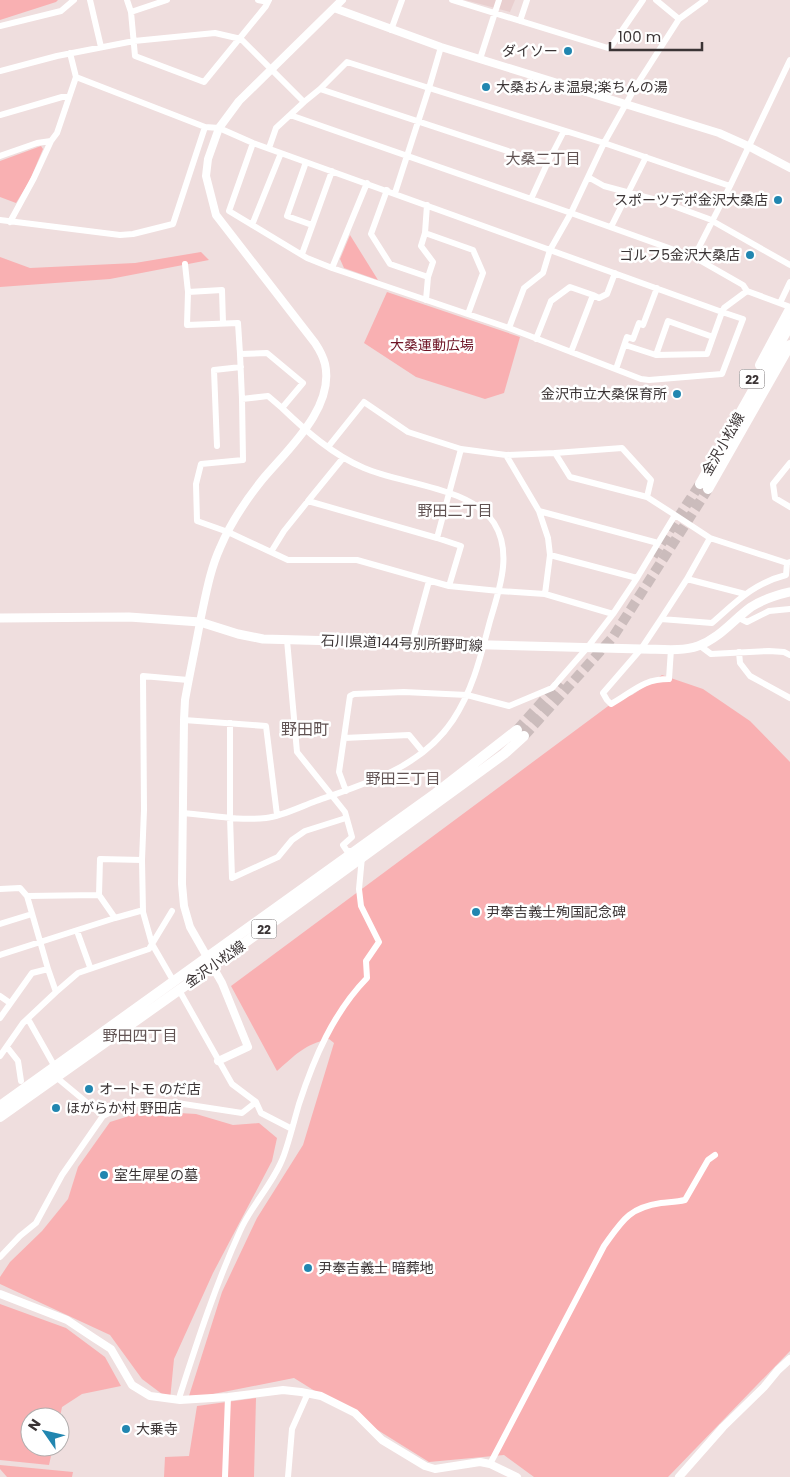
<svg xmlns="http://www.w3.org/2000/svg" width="790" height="1477" viewBox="0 0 790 1477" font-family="Poppins,'Noto Sans JP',sans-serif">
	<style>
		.built { fill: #e9cfcf }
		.green { fill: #f9b0b2 }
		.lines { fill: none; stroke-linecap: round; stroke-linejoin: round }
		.primary-tunnel { stroke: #cbbcbc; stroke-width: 10; stroke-dasharray: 10 5; stroke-linecap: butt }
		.minor { stroke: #fff; stroke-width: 6 }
		.tertiary { stroke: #fff; stroke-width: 8 }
		.secondary { stroke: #fff; stroke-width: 9 }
		.primary { stroke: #fff; stroke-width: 10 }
		.poi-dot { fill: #2186b0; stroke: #fff; stroke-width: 2 }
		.labels { text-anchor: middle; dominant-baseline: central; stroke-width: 5; stroke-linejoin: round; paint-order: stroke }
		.shield { fill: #fff; stroke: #767172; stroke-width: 1 }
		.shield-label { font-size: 12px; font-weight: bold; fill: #3b3435 }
		.poi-label { font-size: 14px; fill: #3b3435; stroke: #fff; text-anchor: start }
		.park-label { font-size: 14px; fill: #6d1324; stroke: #fff }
		.street-label { font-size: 14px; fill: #3b3435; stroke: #fff }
		.neighbourhood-label { font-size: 15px; fill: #615353; stroke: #fff }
		.quarter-label { font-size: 16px; fill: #615353; stroke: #fff }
	</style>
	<rect width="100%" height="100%" fill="#efdede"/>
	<path class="built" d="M465,0H515L510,12Z"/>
	<path class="green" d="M0,0H58L56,2L0,20Z
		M41,146L43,149L29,182L16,203L0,197V161Z
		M350,235L378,280L344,268L340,259Z
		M201,252L209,260L110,279L0,287V257L30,268L135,263Z
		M387,292L520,337L504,393L485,399L416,377L364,343Z
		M662,675L703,689L750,721L790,762V1351L668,1477H534L504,1455L429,1462L294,1378L188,1399L222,1292L257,1218L303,1145L334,1043L329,1039C305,1044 294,1056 277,1071L231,986L619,698L632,695Z
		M145,1111L196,1114L233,1125L259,1123L277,1138L272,1161L213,1273L174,1359L170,1400L142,1379L110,1335L0,1284V1277L10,1262L42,1231L68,1199L78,1167L110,1122Z
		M0,1304L66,1328L105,1357L121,1386L82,1394L62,1407L60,1417H30V1447H53L49,1465L0,1460Z
		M256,1398L254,1477H164L165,1457L189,1456L197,1406Z
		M0,1465L73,1472L72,1477H7L0,1469Z"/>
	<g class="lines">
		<path class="primary-tunnel" d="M653,556L700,484
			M517,730L560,682
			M524,736L613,637L708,489"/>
		<path class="minor" d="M90,0L101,47
			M127,0L131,12L135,56L204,82L266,6L269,0
			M258,0L268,2
			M452,0L608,48L612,45L643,0
			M131,12L167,0
			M679,19L705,0
			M520,21L527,0
			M0,26L61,11L74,0
			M391,30L402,0
			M441,47L429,88L604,143L730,186L694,257
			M70,53L76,77
			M480,59L499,0
			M0,71L57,56L134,41L215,33L241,39L304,102L320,89L547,164L564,131
			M320,89L347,62L429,88L395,193
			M0,115L62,97H69
			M290,115L571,213L550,250L543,273L524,288L509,328
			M253,143L229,211L307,258L332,268L509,328L641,379L649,380L722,374L743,319L722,312L713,337L668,321L656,355L625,345
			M269,148L276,128L304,102
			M0,156L37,143L51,141L57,133L76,77L205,127L219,128L253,143L722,312L724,308L747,291L743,285L694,257L571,213L604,143L636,86L679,19L656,0
			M306,162L287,216L312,225
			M588,177L604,186L660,201L709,219L790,265
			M730,186L790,60
			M387,190L371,234L390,264L428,277L426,300
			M531,199L547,164
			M427,205L425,233L473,250L483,273L468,314
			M0,220L120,235L133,234L173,224L205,127
			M10,222L34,178L51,141
			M252,225L281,153
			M611,227L646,157
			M425,233L421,246L433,262L428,277
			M302,254L332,171
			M185,264L188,292
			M332,268L367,183
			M747,291L790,307
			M780,303L790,282
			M536,339L551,301L570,287L593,295
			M571,352L593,295L599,298L607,294L615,273
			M240,354L242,399L268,396L282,408
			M656,355L707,354L713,337
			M616,369L627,337L633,339L639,323L643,325L657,288
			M242,399L243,460L201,464L196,484L197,521L228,532L288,560H357L449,586L499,591L545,594L550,555L548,538L539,511L658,543L675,515L710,538
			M217,446L214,370L241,367
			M328,447L364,402L408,432L461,449
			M506,455L555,453L570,477L647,497L651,480L622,448L555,453
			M790,463L773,484L775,498L790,507
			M647,497L675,515
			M308,501L343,458
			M271,552L284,531L308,501L437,538
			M637,578L658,543
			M687,579L710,538L787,563
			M449,586L461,546L437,538L461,449L506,455L539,511
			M545,594L613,614L637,578L550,555
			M739,618L747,622L769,611L790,609
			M661,619L687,579L745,594
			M287,640L297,752L345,812L352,837L343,845L347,851H353
			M412,643L429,581
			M699,645L711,654L769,651L784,652L790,655
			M671,649L669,679C642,679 633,692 611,704L607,700L603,693L641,649L661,619L712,623C736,602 754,583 786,575L787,563L790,562
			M739,652L740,663L750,676L790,698
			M184,720L266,726L277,815
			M230,723V817L232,878L278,857L292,840L305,831L346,818
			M344,738L409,735L423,752
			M346,791L339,772L350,696L354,694L404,692L467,695L509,706L552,688L587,648L613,614
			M183,813C210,815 238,821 266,818C282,816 300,807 316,801C367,783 421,768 453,720C473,690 481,655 490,621C499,590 513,553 494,523C471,487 400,484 364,468C333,455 306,431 282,408L303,383L267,353L240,354L238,323L187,325L188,292L222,290L223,323
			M142,860L144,810L143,676L188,680
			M0,889L20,888L27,896L48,969L32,973L0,1018
			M99,895L100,859L142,860L143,912
			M115,918L140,911L143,912L152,944L174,982
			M0,924L32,914
			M77,931L90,967
			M0,955L115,918L99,895L27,896
			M48,969L56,992L78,973L149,949L172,911
			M179,990L232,1084L256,1102L261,1113L292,1129
			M0,996L10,1003
			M28,1019L55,1067
			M7,1047L18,1061L21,1081
			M0,1056L23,1023L56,992
			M56,1077L103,1116
			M0,1257L20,1236L36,1223L62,1175L103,1116L129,1102L151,1101L177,1103L242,1113L256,1102
			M180,1400V1395C198,1339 216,1284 240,1231C252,1204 274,1183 284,1155C290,1138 294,1121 299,1104C314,1058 333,1013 367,978L366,961L379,942L361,906L359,889L362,857
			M490,1464L604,1246C622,1221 628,1208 661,1203C669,1202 677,1202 685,1200L708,1160L715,1155
			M225,1477L228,1397
			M288,1477L292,1429L308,1393"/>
		<path class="tertiary" d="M334,8L441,47L719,133L748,146L790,168
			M218,1061L248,1047L222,983L190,927L184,906L182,884L184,720L185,700C190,672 196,645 201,617C206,594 210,570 220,548C230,524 246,500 262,480C287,450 335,408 325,364C323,356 319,349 315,343L216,215L206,176L208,159L219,128L239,101L342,0
			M0,1294L67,1320L94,1338L111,1349L132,1385L150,1396L180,1400L228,1397L283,1390L301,1392L321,1396L355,1413L382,1440L425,1466L435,1469L480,1462L490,1464L517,1477
			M679,1477L723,1427L764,1387L778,1370L790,1359"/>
		<path class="secondary" d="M0,618L129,617L200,622L238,634L263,639L641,649C660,649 681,652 698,646C720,638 733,620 751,607C762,600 777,595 790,592"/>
		<path class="primary" d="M760,365L790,309
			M700,484L790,325
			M708,489L790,345
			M0,1106L436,793L517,730
			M0,1117L213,966L504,754L524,736"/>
	</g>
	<g class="poi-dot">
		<circle cx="568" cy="51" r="5"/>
		<circle cx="486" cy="87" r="5"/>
		<circle cx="778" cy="200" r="5"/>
		<circle cx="750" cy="255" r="5"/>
		<circle cx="677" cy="394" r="5"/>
		<circle cx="476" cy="912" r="5"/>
		<circle cx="89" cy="1089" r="5"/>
		<circle cx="56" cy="1108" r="5"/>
		<circle cx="104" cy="1175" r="5"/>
		<circle cx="308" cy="1268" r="5"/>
		<circle cx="126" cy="1429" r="5"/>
	</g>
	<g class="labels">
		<g class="shield">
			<rect x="739.5" y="369.5" width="25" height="19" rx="4"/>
			<rect x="251.5" y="919.5" width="25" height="19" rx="4"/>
		</g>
		<g class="shield-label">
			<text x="752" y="379">22</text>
			<text x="264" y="929">22</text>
		</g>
		<g class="poi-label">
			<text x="558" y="51" text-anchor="end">ダイソー</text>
			<text x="496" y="87">大桑おんま温泉;楽ちんの湯</text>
			<text x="768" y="200" text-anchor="end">スポーツデポ金沢大桑店</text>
			<text x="740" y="255" text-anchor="end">ゴルフ5金沢大桑店</text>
			<text x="667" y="394" text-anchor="end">金沢市立大桑保育所</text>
			<text x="486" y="912">尹奉吉義士殉国記念碑</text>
			<text x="99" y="1089">オートモ のだ店</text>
			<text x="66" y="1108">ほがらか村 野田店</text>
			<text x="114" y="1175">室生犀星の墓</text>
			<text x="318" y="1268">尹奉吉義士 暗葬地</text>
			<text x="136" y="1429">大乗寺</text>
		</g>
		<g class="park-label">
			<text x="432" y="345">大桑運動広場</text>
		</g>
		<g class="street-label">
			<text transform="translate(723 444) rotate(-60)">金沢小松線</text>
			<text transform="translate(402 643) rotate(2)">石川県道144号別所野町線</text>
			<text transform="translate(215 964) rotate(-35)">金沢小松線</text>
		</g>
		<g class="neighbourhood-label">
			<text x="543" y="158">大桑二丁目</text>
			<text x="455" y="510">野田二丁目</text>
			<text x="403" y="778">野田三丁目</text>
			<text x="140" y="1035">野田四丁目</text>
		</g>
		<g class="quarter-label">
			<text x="305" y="729">野田町</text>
		</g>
	</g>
	<g transform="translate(45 1432) rotate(304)"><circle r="24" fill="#ffffff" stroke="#b1aeae"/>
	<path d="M0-4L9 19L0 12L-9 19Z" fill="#2186b0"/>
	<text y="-8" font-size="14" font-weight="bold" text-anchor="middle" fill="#3b3435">N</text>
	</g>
	<path d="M610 42v8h92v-8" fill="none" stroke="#3b3435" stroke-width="2.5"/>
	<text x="618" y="42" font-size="15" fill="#3b3435" stroke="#ffffff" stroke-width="4" paint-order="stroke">100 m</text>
</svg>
